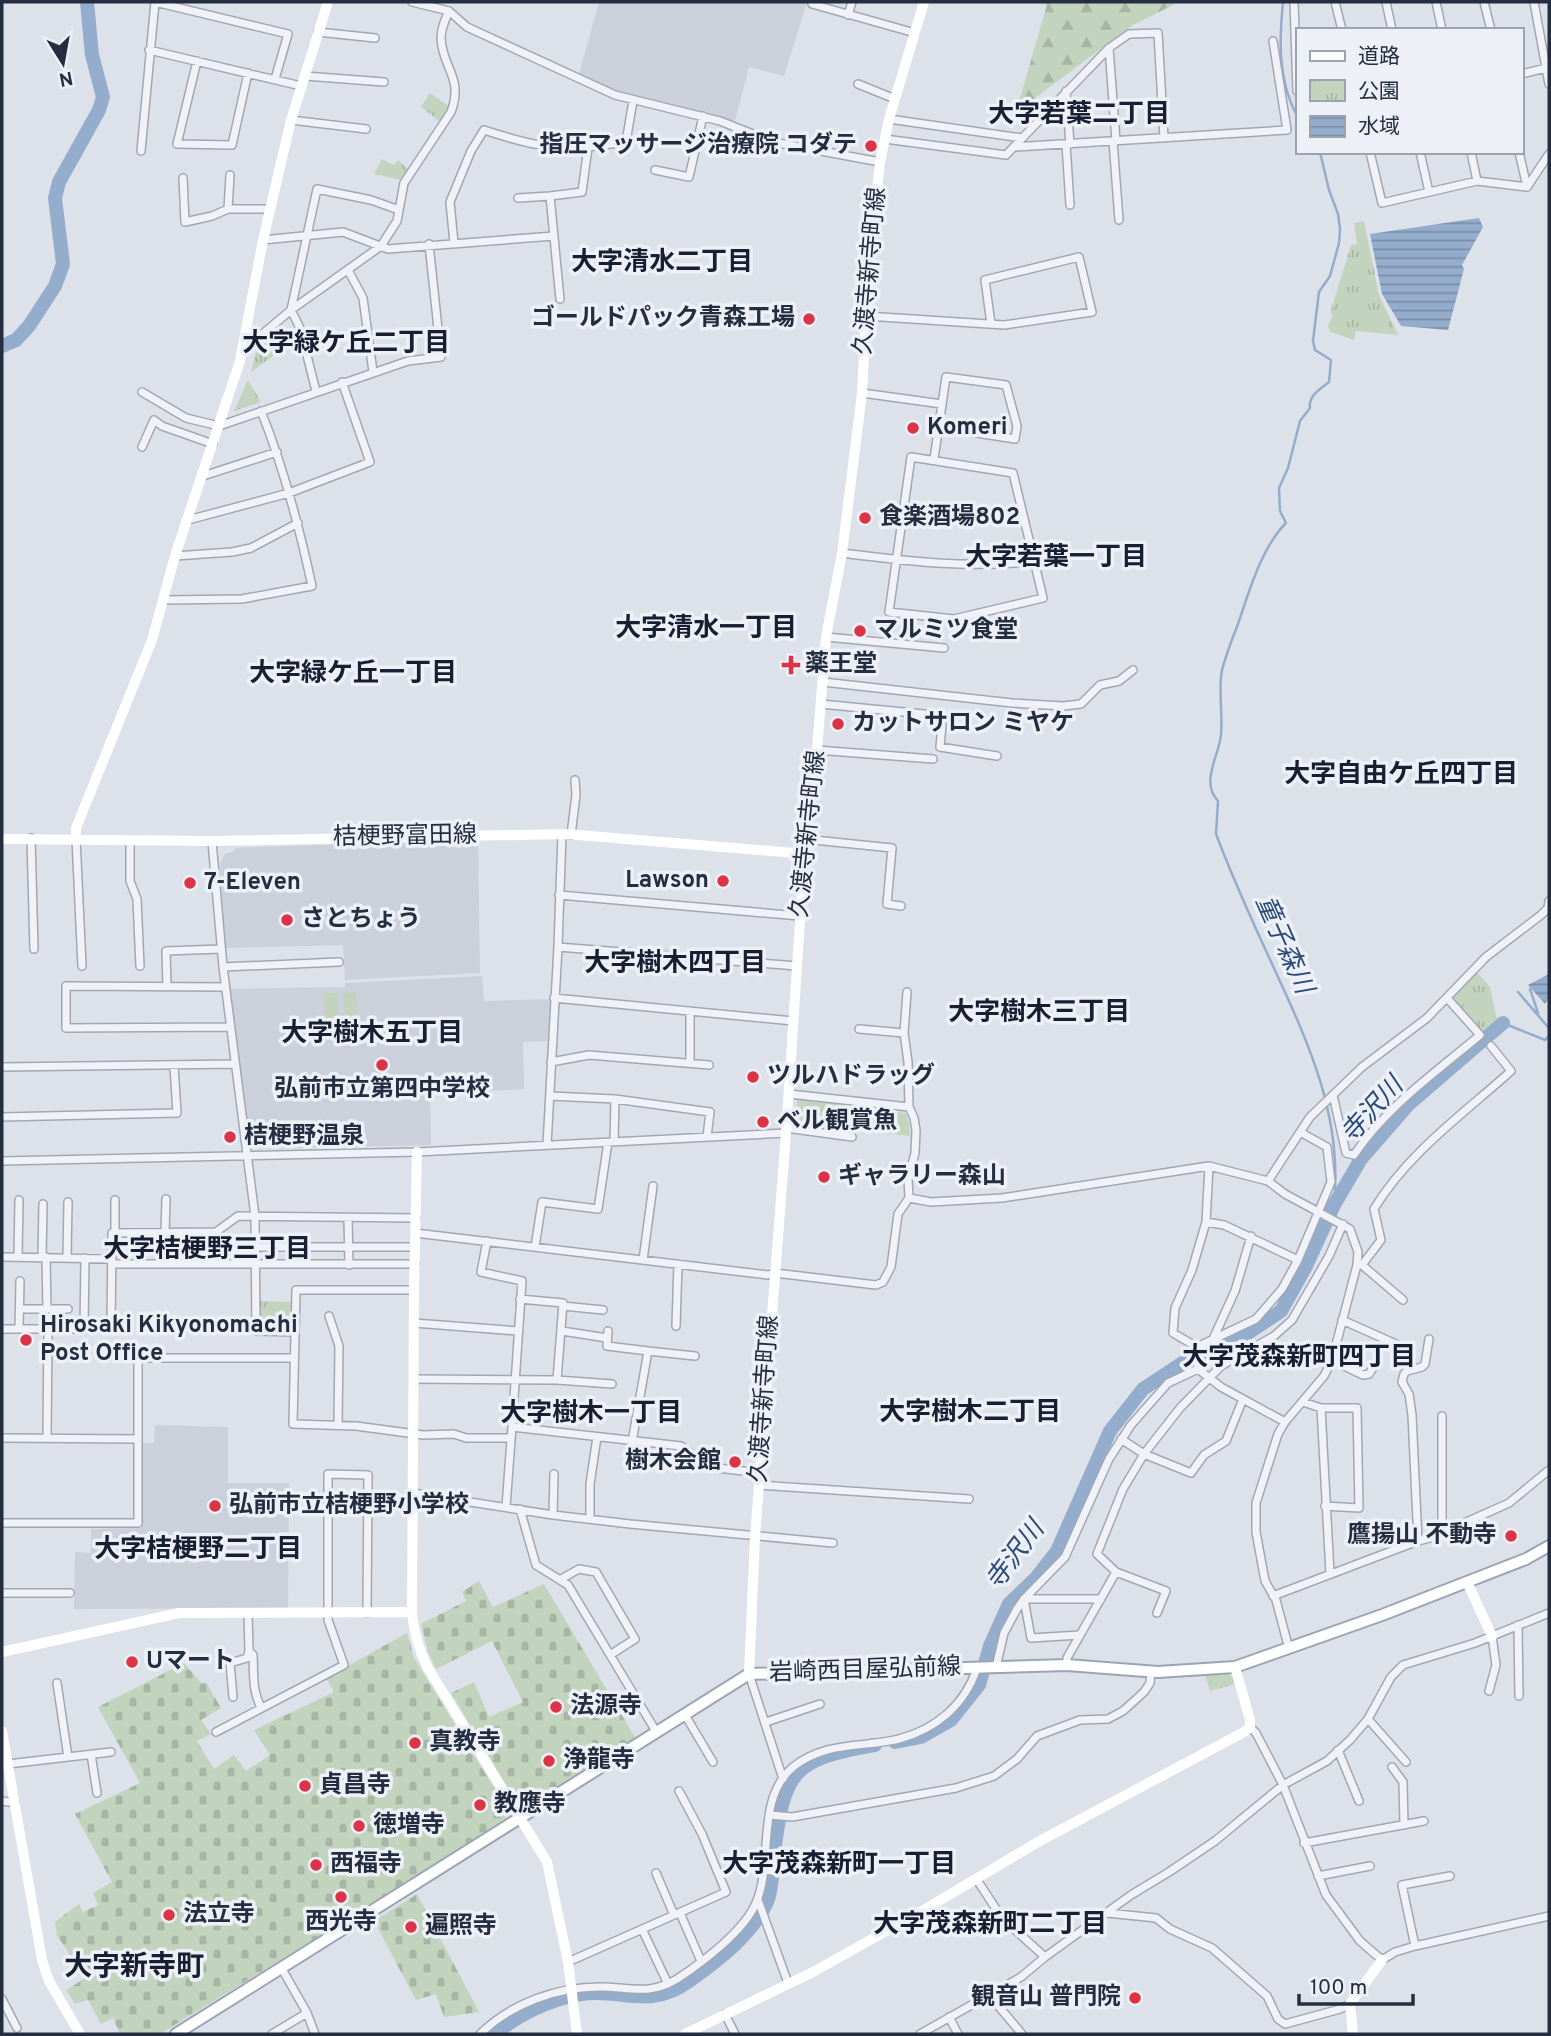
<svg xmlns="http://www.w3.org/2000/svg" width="1551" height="2036" viewBox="0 0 1551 2036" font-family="Overpass,'Noto Sans JP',sans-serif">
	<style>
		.built { fill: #cbd0db }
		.forest { fill: url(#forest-firs) }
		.cemetery { fill: url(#cemetery-stones) }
		.park { fill: url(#park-tufts) }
		.garden { fill: #c2d4be }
		.water { fill: url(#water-rules) }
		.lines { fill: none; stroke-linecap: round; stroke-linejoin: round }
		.stream { stroke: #94adcd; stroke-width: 2.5 }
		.river { stroke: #94adcd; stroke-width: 14 }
		.street-casing { stroke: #a2a8b3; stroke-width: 10 }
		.primary-casing { stroke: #9ba5b6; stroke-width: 14 }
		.street { stroke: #f1f2f7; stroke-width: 7 }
		.secondary { stroke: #fff; stroke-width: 10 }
		.primary { stroke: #fff; stroke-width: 10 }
		.poi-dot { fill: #dc3446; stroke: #edf0f6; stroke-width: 2.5 }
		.labels { text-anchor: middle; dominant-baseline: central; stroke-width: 7; stroke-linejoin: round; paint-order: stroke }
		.poi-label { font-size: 24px; font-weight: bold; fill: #252e41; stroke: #edf0f6; text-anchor: start }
		.street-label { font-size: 24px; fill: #252e41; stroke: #edf0f6 }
		.neighbourhood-label { font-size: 26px; font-weight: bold; fill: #181f32; stroke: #edf0f6 }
		.water-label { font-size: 26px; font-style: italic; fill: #2b4b79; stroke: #edf0f6 }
		.quarter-label { font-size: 28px; font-weight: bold; fill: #181f32; stroke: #edf0f6 }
	</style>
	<defs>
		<pattern id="forest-firs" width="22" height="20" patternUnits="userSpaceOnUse" patternTransform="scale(1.75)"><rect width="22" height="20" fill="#c2d4be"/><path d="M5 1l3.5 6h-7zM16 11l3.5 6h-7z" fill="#a7b6a4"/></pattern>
		<pattern id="cemetery-stones" width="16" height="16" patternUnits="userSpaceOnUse" patternTransform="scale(1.75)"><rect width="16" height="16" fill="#c2d4be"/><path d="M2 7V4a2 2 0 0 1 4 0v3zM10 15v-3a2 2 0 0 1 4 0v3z" fill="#a7b6a4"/></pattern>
		<pattern id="park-tufts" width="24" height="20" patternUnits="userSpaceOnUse" patternTransform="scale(1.75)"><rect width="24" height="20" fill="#c2d4be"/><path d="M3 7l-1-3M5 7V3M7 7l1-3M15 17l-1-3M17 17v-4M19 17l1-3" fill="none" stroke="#a7b6a4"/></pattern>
		<pattern id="water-rules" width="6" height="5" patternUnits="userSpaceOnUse" patternTransform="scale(1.75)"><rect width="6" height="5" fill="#94adcd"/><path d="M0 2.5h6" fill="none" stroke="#798da8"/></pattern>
	</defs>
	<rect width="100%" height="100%" fill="#dde1e9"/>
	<path class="built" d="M599,2H807L784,76L749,67L735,121L620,93L579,74Z
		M478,840L480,973L345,980L343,945L225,948L220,864L225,854L234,851L235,848Z
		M482,976L484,1001L550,999L548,1041L523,1042L524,1089L430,1094L431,1145L260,1149L250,1142L230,989L345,987V983Z
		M155,1425L228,1427V1483H289L288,1608L74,1609L75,1552L91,1553V1529L141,1528L142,1443H154Z"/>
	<path class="forest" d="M1040,2H1179L1133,25L1016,112L1047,5Z"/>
	<path class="cemetery" d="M479,1581L493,1607L544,1584L636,1739L521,1810L451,1693L474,1682L489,1717L523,1702L492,1641L436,1669L428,1652L421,1624L466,1601L462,1592Z
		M407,1633L414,1658L511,1815L510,1819L160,2034H120L113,2018L101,2024L88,2000L75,2004L66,1990L85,1978L57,1935L55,1922L79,1904L83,1912L98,1905L93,1893L112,1882L75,1814L140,1783L98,1707L184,1663L201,1683L206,1682L221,1708L201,1720L211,1734L197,1741L214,1769L234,1755L246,1771L270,1755L254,1730L334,1692L326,1678Z
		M417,1894L479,2012L444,2017L436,1994L416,2000L374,1921Z"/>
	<path class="park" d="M430,93L450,107L442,123L421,107Z
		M382,159L394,165L398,160L409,170L401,180L374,174Z
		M1364,221L1379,295L1398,335L1356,331L1354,340L1330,332L1328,326L1333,314L1330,313L1351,245L1357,244L1354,223Z
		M266,342L276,354L251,372L257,349Z
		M248,380L261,402L234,411Z
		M1476,971L1490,987L1497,1019L1482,1032L1453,999L1452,994Z
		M797,1099L905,1113L909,1123L910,1136L796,1123Z
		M260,1301L292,1302V1328L259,1327Z
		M1225,1673L1233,1677L1235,1684L1210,1691L1205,1675Z"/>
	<path class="garden" d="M356,992L357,1021L344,1022L343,993Z
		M324,993H337L339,1022H326Z"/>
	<path class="water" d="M1479,218L1483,227L1462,265L1464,269L1448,330L1401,326L1382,294L1370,234Z
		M1549,974V998L1545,1004L1528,985Z"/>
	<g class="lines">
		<path class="stream" d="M1283,2C1279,42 1278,80 1297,116
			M1320,152L1329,190L1338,214L1340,229L1339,243L1330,276L1319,292L1313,341L1315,350L1331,360L1329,382C1320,389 1308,396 1310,408L1300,421L1288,468L1279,488L1280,511L1286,523C1261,548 1249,592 1238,624C1232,639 1226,655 1222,670C1218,689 1223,714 1221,735C1219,756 1200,782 1218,801L1216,834C1233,879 1253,923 1273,966C1309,1044 1343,1117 1334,1205
			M1530,989L1538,1013
			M1518,992L1548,1027
			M1503,1023L1545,1040L1549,1036"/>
		<path class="river" d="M2,346L16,340L29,326L55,286L63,264L55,198L59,182L99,110L103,97L92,55L87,2
			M895,1742L921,1737L951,1720L979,1685L990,1646L1009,1604L1036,1578L1057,1551L1110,1431L1143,1389L1190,1358L1248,1333L1281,1311L1305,1268L1334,1205L1361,1159L1409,1104L1503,1023
			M495,2034C519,2014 550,1999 581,1994C622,1988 649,2010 689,1981C717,1961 753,1934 767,1902C773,1888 772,1869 774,1854C784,1772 791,1759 875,1745"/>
		<g class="street-casing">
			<path id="street" d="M155,2L288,34L275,79
				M412,2L449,11L467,27L615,95L720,121L773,142L880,162
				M812,2V4L915,33
				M1294,2L1297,91
				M1335,2L1342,30
				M1386,2L1392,30
				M1436,2L1442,30
				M1484,2L1491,30
				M1534,2L1549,84
				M848,15L852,2
				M318,32L375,38
				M1109,48L1116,141
				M149,50L301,86
				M197,61L177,144L232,145L248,73
				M1521,74L1546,68
				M305,76L384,82
				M858,84L895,99
				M1066,91L1070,144
				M889,119L1022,138
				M291,120L366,129
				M885,139L1006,155L1109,48L1129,34L1158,33L1164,138
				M1113,141L1119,220
				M1066,144L1070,205
				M1014,147L1287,130L1273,41
				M141,151L155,2
				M1370,152L1382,203L1477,181L1527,187
				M1420,152L1429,192
				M1471,152L1477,181
				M1519,152L1527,187
				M655,170L689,177L703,116
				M183,178L185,222L212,216L228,209H270
				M1527,187L1549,154
				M518,198L550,196
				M228,209L230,175
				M263,240L343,232L388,249L554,236
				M454,243L450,202L471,151L484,130C524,143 545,149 588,147
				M348,270L363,298L373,372
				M560,299L550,196L582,192L588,147L626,142L633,101
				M866,316L1004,325L1092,312L1079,257L985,280L991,324
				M246,338L260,336L291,310L381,246L397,221L404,183L451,112C464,77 442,68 441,38C441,28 445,20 449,11
				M316,391L300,328L291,310L317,189L371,200L399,210
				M142,392L186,418L219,426L408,361L441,357L429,244
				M862,393L942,404
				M142,447L154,420L162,426L213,444
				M911,457L1013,473L1043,598L954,619L889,612Z
				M934,459L946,377L1006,385L1017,426L1015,439L938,427
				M203,476L277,452
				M904,507L1023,521
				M188,520L289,493L370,462L342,382
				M842,553C904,561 971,569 1034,561
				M175,556L232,552L251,548L298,523
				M165,600L242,599L312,586C299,526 284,468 261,411
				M826,637L944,648
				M823,682L1012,703L1063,706L1081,704L1100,685L1119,681L1133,670
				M821,704L934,715L942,725L940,747L997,756
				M817,750L933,759
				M571,835L576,795L575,780
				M31,838L34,949
				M76,839L82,966
				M130,840V881L137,899L140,966
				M212,841L223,967L255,1216L256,1331L295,1332
				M805,846L814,840L892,848L887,904L901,906
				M559,895L800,916
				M558,947L797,966
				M223,967L339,962
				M167,987L166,951L221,949
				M225,987L66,986V1028L230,1027
				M554,998L793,1021
				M690,1011V1063
				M859,1029L904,1033
				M551,1062L589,1055L709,1065
				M2,1067L235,1064
				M789,1094L909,1107
				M1333,1095L1346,1153L1354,1155C1386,1107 1436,1072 1480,1035L1447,998
				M550,1096L615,1099L614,1142
				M615,1099L710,1112L707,1137
				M2,1117L177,1113L174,1066
				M786,1128L852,1137
				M547,1145L558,947L562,834
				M2,1161L417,1152L786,1133
				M1268,1181L1310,1117L1362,1067L1427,1018L1486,957L1541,915L1548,908L1549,901
				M909,1198L931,1202L1002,1198L1209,1166L1268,1181L1285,1194L1350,1229L1358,1252L1357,1265L1332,1360L1324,1376L1285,1422L1278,1434L1256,1503V1532L1265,1581L1276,1600L1289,1649
				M348,1218L349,1265
				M1206,1222L1224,1225L1298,1260
				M115,1233V1200
				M165,1233L166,1199
				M415,1233L768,1275L775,1273L876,1285L883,1282L891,1267L898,1214L909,1198L908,1179L915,1153L916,1130L914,1118L909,1107L908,1062L904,1033L907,992
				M487,1241L481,1272L522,1281L512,1427
				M255,1247H415
				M535,1247L542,1202L598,1209L608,1142
				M18,1256L19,1200
				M2,1257L112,1259
				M42,1257L43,1204
				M46,1257L47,1309
				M67,1258L68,1202
				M643,1260L653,1186
				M112,1264H415
				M1357,1265H1362L1381,1240L1374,1209C1407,1154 1463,1114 1511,1071L1491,1046
				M1362,1265L1403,1300
				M414,1290H296L293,1424L356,1426L423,1435L454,1434L466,1438H511
				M563,1306L603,1310
				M20,1309H68
				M329,1316L339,1346L338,1425
				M1342,1320L1407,1349
				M414,1323L518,1331
				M676,1326L678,1264
				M2,1329H111L112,1233L216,1232L238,1216L416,1218
				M19,1329L20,1281
				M84,1329L85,1258
				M562,1331L607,1338
				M608,1331L607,1346L648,1351L632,1442
				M1213,1339L1235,1291L1251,1236
				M1197,1347L1256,1319L1282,1289L1298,1260L1331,1182L1327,1147L1300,1132
				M1197,1347L1173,1333L1175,1308L1192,1270L1206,1222L1209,1166
				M1197,1347L1198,1369
				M648,1351L695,1356
				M1332,1360L1363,1375L1369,1374L1373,1368
				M1198,1369L1221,1387L1285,1422
				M414,1379L557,1380L563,1303L520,1299
				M557,1380L612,1384
				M1303,1402L1321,1408H1357L1359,1508L1325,1506
				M1321,1408L1330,1573
				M2,1438L138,1439
				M47,1438L48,1329
				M1121,1439L1144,1454L1191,1473L1204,1455L1226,1441L1243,1399
				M759,1485L969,1499
				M413,1493L553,1515L630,1524L833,1543
				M506,1507L512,1427L681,1446L709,1467L760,1473
				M520,1509L536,1565L568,1585L657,1733
				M553,1515L554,1474
				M590,1518V1484L597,1437
				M2,1523H138V1358H294
				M1442,1535V1416
				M1418,1541L1412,1415L1409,1394L1402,1382L1404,1374L1407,1371L1422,1367L1425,1364L1429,1339
				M1116,1572L1166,1591L1157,1613
				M561,1579L579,1569L596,1572L635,1639L610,1655
				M2,1593H70
				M1273,1596L1418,1541L1442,1535L1462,1524L1509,1503L1549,1470
				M248,1613L249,1651L253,1655C254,1674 252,1691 261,1707
				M1518,1625L1519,1696
				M1080,1635L1031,1638L1024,1599H1101
				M1067,1665V1658L1116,1572L1097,1554L1123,1489L1144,1454L1180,1408L1221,1366L1274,1336L1292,1320L1329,1256L1343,1224
				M996,1667L1004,1633L1017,1609L1024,1599L1065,1557L1109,1459L1131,1425L1168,1383L1198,1369
				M749,1674L783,1779
				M57,1683L68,1757
				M1489,1691L1496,1665L1492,1636
				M233,1697L230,1663L247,1658L249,1651
				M685,1715L713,1762
				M1368,1719L1406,1762
				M766,1722L820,1704
				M1250,1727L1256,1733L1283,1785L1326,1895L1360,1941L1382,1960L1395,1952L1415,1946L1549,1916
				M216,1732L344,1665L328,1620V1474L368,1475L367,1613
				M1338,1750L1359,1801
				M91,1754L97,1793
				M8,1764L111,1752
				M1392,1767L1403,1782L1404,1825
				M2,1801L15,1803
				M770,1815L792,1817L956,1788L994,1776L1017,1759L1037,1736L1080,1720L1108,1719L1123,1711L1144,1692L1150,1683L1151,1671
				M1304,1843L1424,1821
				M763,1870L775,1871L829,1863
				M656,1873L674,1915
				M1318,1876L1370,1866
				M977,1880L1002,1918L1045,1957
				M758,1900L788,1983
				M680,1913L701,1961
				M1107,1913L1156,1918L1170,1929L1212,1948L1267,1996L1278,2019L1285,2024L1340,2009L1350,2004
				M642,1929L668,1984
				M1415,1946L1402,1885L1450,1876
				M568,1962L726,1892L702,1834L679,1791
				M282,1969L307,2013L315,2034
				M989,1995L1022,2034
				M2,1999L17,2028
				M725,2014L735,2034
				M949,2017L958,2034
				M272,2034L307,2013
				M480,2034C512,2003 557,1987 600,1987C630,1987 649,1996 677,1979C703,1962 744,1931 756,1903C774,1862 755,1799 793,1767C825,1741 862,1748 899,1739C936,1729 965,1705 977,1668
				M920,2034L1021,1977L1045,1957L1131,1895L1169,1872L1215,1841L1283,1785L1327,1761L1350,1740L1368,1719L1391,1677L1403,1665L1475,1643L1549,1613"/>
		</g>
		<g class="primary-casing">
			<path id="primary" d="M176,2034L749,1674L1067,1665L1158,1672L1235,1667L1382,1615L1526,1559L1549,1546"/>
		</g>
		<use href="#street" class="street"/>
		<path class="secondary" d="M2,839L212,841L566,834L794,853L805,846
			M76,839V828L152,640L175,556L240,361L263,240L291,120L328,2
			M417,1152L414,1290L412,1612C414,1633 418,1649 428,1668L547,1862L568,1962L577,2034
			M1467,1582L1492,1636
			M2,1652L179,1613L412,1612
			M749,1674L755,1537L786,1133L805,846L817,750L826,637L842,553L862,393L869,258L880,162L889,119L924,2
			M2,1731L42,1960L49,1981L80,2034
			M685,2034L813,1972L922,1911L1038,1842L1244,1732L1250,1727V1720L1235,1667
			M1353,2034L1350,2004L1382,1960"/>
		<use href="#primary" class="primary"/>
	</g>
	<g class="poi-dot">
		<circle cx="871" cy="146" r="7"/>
		<circle cx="809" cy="319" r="7"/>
		<circle cx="913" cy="428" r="7"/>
		<circle cx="865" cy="518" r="7"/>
		<circle cx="860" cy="631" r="7"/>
		<path d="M787.5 654.5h7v7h7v7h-7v7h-7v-7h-7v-7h7z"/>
		<circle cx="838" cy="724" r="7"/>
		<circle cx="723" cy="881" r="7"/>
		<circle cx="190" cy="883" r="7"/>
		<circle cx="287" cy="920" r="7"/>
		<circle cx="382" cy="1065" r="7"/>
		<circle cx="753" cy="1077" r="7"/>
		<circle cx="763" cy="1122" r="7"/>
		<circle cx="230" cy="1137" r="7"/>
		<circle cx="824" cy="1177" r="7"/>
		<circle cx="26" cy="1340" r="7"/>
		<circle cx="735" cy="1462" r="7"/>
		<circle cx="215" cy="1506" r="7"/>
		<circle cx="1511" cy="1536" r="7"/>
		<circle cx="132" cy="1662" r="7"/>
		<circle cx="556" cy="1707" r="7"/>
		<circle cx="415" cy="1743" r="7"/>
		<circle cx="549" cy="1761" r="7"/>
		<circle cx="305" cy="1786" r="7"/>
		<circle cx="480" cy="1805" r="7"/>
		<circle cx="359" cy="1826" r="7"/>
		<circle cx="316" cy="1865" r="7"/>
		<circle cx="341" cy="1897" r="7"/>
		<circle cx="169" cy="1915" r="7"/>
		<circle cx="411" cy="1927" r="7"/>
		<circle cx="1135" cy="1998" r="7"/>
	</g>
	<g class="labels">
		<g class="poi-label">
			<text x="857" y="146" text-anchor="end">指圧マッサージ治療院 コダテ</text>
			<text x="795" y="319" text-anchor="end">ゴールドパック青森工場</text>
			<text x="927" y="428">Komeri</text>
			<text x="879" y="518">食楽酒場802</text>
			<text x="874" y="631">マルミツ食堂</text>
			<text x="805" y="665">薬王堂</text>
			<text x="852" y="724">カットサロン ミヤケ</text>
			<text x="709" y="881" text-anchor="end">Lawson</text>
			<text x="204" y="883">7-Eleven</text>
			<text x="301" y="920">さとちょう</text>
			<text x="767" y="1077">ツルハドラッグ</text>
			<text x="382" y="1090" text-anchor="middle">弘前市立第四中学校</text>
			<text x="777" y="1122">ベル観賞魚</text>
			<text x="244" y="1137">桔梗野温泉</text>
			<text x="838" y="1177">ギャラリー森山</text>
			<text x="40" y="1326">Hirosaki Kikyonomachi<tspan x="40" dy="28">Post Office</tspan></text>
			<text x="721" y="1462" text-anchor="end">樹木会館</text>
			<text x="229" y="1506">弘前市立桔梗野小学校</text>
			<text x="1497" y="1536" text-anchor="end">鷹揚山 不動寺</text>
			<text x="146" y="1662">Uマート</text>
			<text x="570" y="1707">法源寺</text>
			<text x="429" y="1743">真教寺</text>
			<text x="563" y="1761">浄龍寺</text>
			<text x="319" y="1786">貞昌寺</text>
			<text x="494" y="1805">教應寺</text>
			<text x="373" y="1826">徳増寺</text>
			<text x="330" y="1865">西福寺</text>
			<text x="183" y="1915">法立寺</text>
			<text x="341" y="1923" text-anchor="middle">西光寺</text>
			<text x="425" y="1927">遍照寺</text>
			<text x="1121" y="1998" text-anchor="end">観音山 普門院</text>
		</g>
		<g class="street-label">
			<text transform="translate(871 271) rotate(-85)">久渡寺新寺町線</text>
			<text transform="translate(809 834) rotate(-84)">久渡寺新寺町線</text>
			<text transform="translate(405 837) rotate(-1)">桔梗野富田線</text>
			<text transform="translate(765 1399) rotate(-86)">久渡寺新寺町線</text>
			<text transform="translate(865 1671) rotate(-2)">岩崎西目屋弘前線</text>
		</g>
		<g class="neighbourhood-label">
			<text x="1079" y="115">大字若葉二丁目</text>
			<text x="662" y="263">大字清水二丁目</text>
			<text x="346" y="344">大字緑ケ丘二丁目</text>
			<text x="1056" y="558">大字若葉一丁目</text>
			<text x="706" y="629">大字清水一丁目</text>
			<text x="353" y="674">大字緑ケ丘一丁目</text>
			<text x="1401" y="775">大字自由ケ丘四丁目</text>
			<text x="675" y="964">大字樹木四丁目</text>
			<text x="1039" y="1013">大字樹木三丁目</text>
			<text x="372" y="1034">大字樹木五丁目</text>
			<text x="207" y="1250">大字桔梗野三丁目</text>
			<text x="1299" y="1358">大字茂森新町四丁目</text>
			<text x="970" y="1413">大字樹木二丁目</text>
			<text x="591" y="1414">大字樹木一丁目</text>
			<text x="198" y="1550">大字桔梗野二丁目</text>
			<text x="839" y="1865">大字茂森新町一丁目</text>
			<text x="990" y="1925">大字茂森新町二丁目</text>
		</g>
		<g class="water-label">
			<text transform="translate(1283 945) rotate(66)">童子森川</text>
			<text transform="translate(1373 1111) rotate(-48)">寺沢川</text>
			<text transform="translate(1016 1556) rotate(-53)">寺沢川</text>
		</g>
		<g class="quarter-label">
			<text x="134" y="1968">大字新寺町</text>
		</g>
	</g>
	<rect width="1551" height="2036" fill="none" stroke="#252e41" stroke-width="7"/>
	<rect x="1296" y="28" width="228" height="126" fill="#edf0f6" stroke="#9da2ae" stroke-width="2"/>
	<rect x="1310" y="51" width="35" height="10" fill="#ffffff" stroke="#9da2ae" stroke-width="2"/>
	<text x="1358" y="63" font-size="21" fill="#252e41">道路</text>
	<rect x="1310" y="80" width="35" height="21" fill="url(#park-tufts)" stroke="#9da2ae" stroke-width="2"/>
	<text x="1358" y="98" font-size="21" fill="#252e41">公園</text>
	<rect x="1310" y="116" width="35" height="21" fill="url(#water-rules)" stroke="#9da2ae" stroke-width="2"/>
	<text x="1358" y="133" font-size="21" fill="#252e41">水域</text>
	<g transform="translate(63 63) rotate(169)" stroke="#edf0f6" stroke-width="5" paint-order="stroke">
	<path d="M0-5L12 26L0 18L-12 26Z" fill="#252e41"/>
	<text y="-10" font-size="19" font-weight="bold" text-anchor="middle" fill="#252e41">N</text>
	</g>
	<path d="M1299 1994v10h114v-10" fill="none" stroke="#252e41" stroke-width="3.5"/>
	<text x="1310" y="1994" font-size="21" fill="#252e41" stroke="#edf0f6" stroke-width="5" paint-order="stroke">100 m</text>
</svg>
